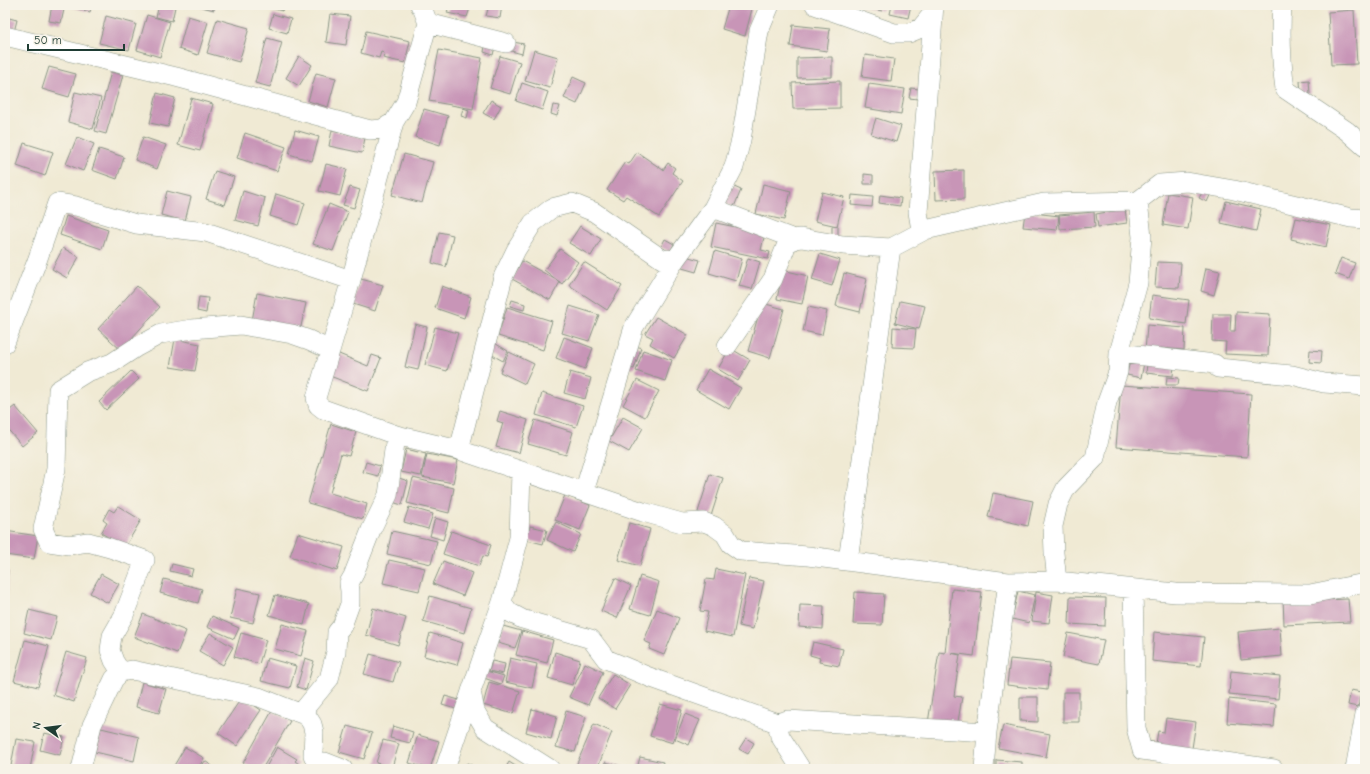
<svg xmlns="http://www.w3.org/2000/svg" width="1370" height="774" viewBox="0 0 1370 774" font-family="'Comic Neue',sans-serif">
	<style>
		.building { fill: #c895b7 }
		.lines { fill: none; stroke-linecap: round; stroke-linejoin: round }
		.minor-casing { stroke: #889484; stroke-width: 20 }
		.minor { stroke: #fff; stroke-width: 19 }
	</style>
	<rect width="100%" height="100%" fill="#f7f3e8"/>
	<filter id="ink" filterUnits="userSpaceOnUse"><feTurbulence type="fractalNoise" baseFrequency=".025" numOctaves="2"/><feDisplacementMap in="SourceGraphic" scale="8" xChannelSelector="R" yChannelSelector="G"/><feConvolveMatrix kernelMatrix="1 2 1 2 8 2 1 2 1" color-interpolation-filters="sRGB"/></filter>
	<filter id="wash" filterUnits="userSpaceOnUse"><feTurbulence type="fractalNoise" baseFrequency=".012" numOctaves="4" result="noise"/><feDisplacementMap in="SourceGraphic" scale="16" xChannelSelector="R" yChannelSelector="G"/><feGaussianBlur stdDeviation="0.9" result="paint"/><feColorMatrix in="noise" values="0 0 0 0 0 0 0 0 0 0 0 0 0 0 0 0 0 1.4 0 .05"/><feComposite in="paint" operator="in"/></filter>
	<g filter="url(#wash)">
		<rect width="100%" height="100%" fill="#f0ead4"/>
		<g id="blocks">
			<path class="building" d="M52,5H65L61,23L49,21Z
				M72,5H92L90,12L72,7Z
				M159,5L175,7L172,21L156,17Z
				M194,5H215L214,10Z
				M260,5H284L282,11Z
				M449,5H456L470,8L467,17L447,13Z
				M472,5H502L500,18L486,16L488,9Z
				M729,5H753L745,36L722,29Z
				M858,5H884L882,11Z
				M892,5H911L908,18L890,14Z
				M1354,10L1357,64L1331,65L1328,12Z
				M273,14L291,19L287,33L269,28Z
				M330,14L350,16L346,45L326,42Z
				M147,15L170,22L160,57L137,50Z
				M106,16L136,24L129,50L99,43Z
				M188,16L208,22L198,55L179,49Z
				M5,17L17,20L14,32L5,30Z
				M217,19L249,28L239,62L207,53Z
				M793,25L830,29L827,51L790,46Z
				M366,31L410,41L405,63L383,58L384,53L381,52L379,58L361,53Z
				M267,38L282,42L270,87L255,83Z
				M486,40L496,42L493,55L484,52Z
				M513,42L524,44L522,54L511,51Z
				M439,50L482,58L473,109L429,101Z
				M534,50L558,57L550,88L525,81Z
				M865,55L894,59L891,81L862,77Z
				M299,56L312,65L299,86L286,78Z
				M500,56L520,62L510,94L490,88Z
				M832,57V77L797,78V58Z
				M49,67L76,74L69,97L42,89Z
				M111,72L123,75L106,134L95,131Z
				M316,73L336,78L328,107L308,101Z
				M573,77L586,83L577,104L564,98Z
				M1309,80L1310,94H1301L1300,81Z
				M840,81V108L793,109L792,83Z
				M522,83L548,92L542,110L516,101Z
				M869,84L905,89L901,114L865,108Z
				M911,88L919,89L918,99L909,98Z
				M75,92L101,98L93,129L68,122Z
				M157,93L175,98L168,127L150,123Z
				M191,98L213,104L200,151L178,145Z
				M491,100L501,106L494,119L483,113Z
				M553,105L560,106L557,116L551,114Z
				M463,108L469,110L467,118L461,116Z
				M424,109L448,116L440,145L415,137Z
				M876,118L901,126L896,142L871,134Z
				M295,130L319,137L312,161L289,154Z
				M332,130L365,138L362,153L329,146Z
				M245,133L286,147L277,171L237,158Z
				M77,137L94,144L83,171L66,164Z
				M143,137L166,145L157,169L135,160Z
				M24,143L53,152L45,176L17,166Z
				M99,149L124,157L117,179L92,170Z
				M637,152L663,170L668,163L675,168L672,173L683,181L659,217L626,196L623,200L607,190L625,162L629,164Z
				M404,154L433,162L422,203L392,195Z
				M326,164L347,169L340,196L319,191Z
				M964,170V199L936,200L935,171Z
				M215,171L234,177L225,205L206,199Z
				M864,174L873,175V184H864Z
				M763,184L791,191L784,220L756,214Z
				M732,186L741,190L734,207L725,204Z
				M350,187L360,190L354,208L343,205Z
				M1205,187L1212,191L1207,202L1199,198Z
				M167,191L191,197L185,221L161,215Z
				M243,191L265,198L258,226L235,220Z
				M822,192L844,197L837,226L815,221Z
				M1168,193L1193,197L1188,229L1163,225Z
				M276,194L305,203L298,225L270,216Z
				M852,195L873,197L872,207L851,205Z
				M880,195L901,198L900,206L879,203Z
				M1226,201L1261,209L1256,231L1221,223Z
				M329,204L348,212L333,251L313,244Z
				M1125,209L1127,223L1098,227L1096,214Z
				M1025,212L1059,216L1057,230L1023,227Z
				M1094,212L1095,227L1060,229L1059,215Z
				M66,216L108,230L102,249L60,235Z
				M1296,218L1331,225L1326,247L1291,239Z
				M716,223L765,233L761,250L770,252L768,259L711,247Z
				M580,226L601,239L591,256L569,243Z
				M832,226H838V237H832Z
				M439,232L453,235L446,267L432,263Z
				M665,239L674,244L670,252L661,247Z
				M63,248L79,257L67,278L52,269Z
				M560,249L578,262L562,284L544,270Z
				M715,251L742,259L736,281L709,273Z
				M820,254L840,260L832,286L812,280Z
				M685,256L700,260L696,272L682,268Z
				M748,258L760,262L752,289L739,286Z
				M1341,258L1355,263L1349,279L1335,274Z
				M522,261L560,282L550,300L512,279Z
				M584,262L622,286L607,310L569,285Z
				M1157,262L1181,263L1179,288L1155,287Z
				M1206,268L1220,271L1214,295L1201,291Z
				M783,270L808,276L802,304L777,299Z
				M844,273L867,279L860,312L836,306Z
				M361,279L383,285L375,311L353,304Z
				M137,286L160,307L121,350L98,329Z
				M442,286L471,297L464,318L435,308Z
				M257,293L306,303L300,331L252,321Z
				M1152,295L1189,300L1186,324L1149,318Z
				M199,297L208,298L206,313L197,311Z
				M512,300L525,304L524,310L510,306Z
				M900,301L925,306L919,329L895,323Z
				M762,303L784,309L770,358L748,351Z
				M570,306L599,315L589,341L562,333Z
				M507,307L552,321L543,350L498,336Z
				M808,307L827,311L822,335L803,331Z
				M1236,312L1270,314L1268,356L1225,354L1226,342L1212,341L1213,314H1231L1230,331H1235Z
				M656,317L688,335L674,358L650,344L653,338L645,334Z
				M415,324L427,327L418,370L405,367Z
				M1147,325L1185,328L1184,350L1161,348L1160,353L1145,352Z
				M435,327L458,333L447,371L425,365Z
				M893,327L916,329L914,348L892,347Z
				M564,337L593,348L585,369L556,358Z
				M175,339L200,344L195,371L170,367Z
				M491,341L508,351L503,361L485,351Z
				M632,344L641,348L634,369L625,366Z
				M730,348L750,360L738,381L718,369Z
				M643,350L672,360L665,381L636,371Z
				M1310,350L1322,351L1321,363L1309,362Z
				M509,352L534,364L525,384L500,372Z
				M339,354L368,366L372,355L381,358L368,391L330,376Z
				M1130,360L1144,363L1141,378L1127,375Z
				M1147,363L1174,365L1173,376L1146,373Z
				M708,369L741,388L729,409L696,390Z
				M131,371L139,379L106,410L99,402Z
				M570,372L591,378L585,399L564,393Z
				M1167,377L1179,378L1178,385H1166Z
				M637,380L659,391L645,417L623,405Z
				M1121,385L1251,394L1247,457L1116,447Z
				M542,393L583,406L576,427L536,415Z
				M15,406L38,433L22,446L5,426V414Z
				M500,411L528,420L519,453L496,447L503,423L497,421Z
				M623,417L643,428L629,452L609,441Z
				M535,420L573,432L566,455L528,444Z
				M331,424L356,432L349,456L341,454L330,493L367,504L363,519L308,503Z
				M406,449L426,454L421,476L401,472Z
				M427,454L458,460L453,483L422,477Z
				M366,462L380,466L378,476L363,472Z
				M710,474L723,478L711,516L698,512Z
				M399,478L408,481L402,505L392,502Z
				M413,478L454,488L449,513L407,503Z
				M993,493L1033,501L1028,526L988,517Z
				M565,495L590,505L580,530L555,520Z
				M118,506L141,520L125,547L101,533L107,523L103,520L109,509L114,512Z
				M409,507L433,514L428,529L404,522Z
				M435,518L448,522L443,540L430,536Z
				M556,522L581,534L573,552L547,540Z
				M629,523L650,529L640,566L618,560Z
				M530,526L547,530L543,544L527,540Z
				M5,531L38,536L34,559L5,555Z
				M392,531L437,541L431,564L387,554Z
				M451,531L491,545L487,557L483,556L479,566L443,554Z
				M298,533L344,547L337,571L290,556Z
				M389,560L425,568L419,591L383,583Z
				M443,561L472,573L463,596L433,584Z
				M172,564L193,569L191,576L170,571Z
				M716,569L745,575L733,637L704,631L708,612L700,611L706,579L714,580Z
				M5,570H8L6,598H5Z
				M101,574L119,584L108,603L90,593Z
				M640,576L659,582L650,615L630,609Z
				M615,578L631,586L617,618L601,611Z
				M749,578L764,581L753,629L739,626Z
				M164,579L202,589L198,603L160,593Z
				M237,588L260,593L253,623L230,618Z
				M952,589L982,592L974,656L951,653L960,655L954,696L962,697L957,728L928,723L939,652L945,653Z
				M1018,591L1035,595L1029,623L1012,619Z
				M855,592L884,594L882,625L853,624Z
				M1036,592L1053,595L1049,623L1032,621Z
				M275,595L309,604L304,625L269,615Z
				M430,596L471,608L464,633L423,621Z
				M1070,597L1106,598L1105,626L1069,624Z
				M1283,597L1321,600L1348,599L1350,622L1284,625Z
				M800,605L824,606L823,629L799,627Z
				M373,608L406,618L398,645L366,635Z
				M657,609L679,618L664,655L649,649L651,644L644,641Z
				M29,610L57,617L51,640L24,633Z
				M143,614L186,631L177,653L134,637Z
				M212,616L239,628L234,639L207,627Z
				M282,624L308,631L301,656L275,649Z
				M503,626L521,631L515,648L498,643Z
				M1280,628L1282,656L1241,660L1238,632Z
				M522,631L553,640L547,663L516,655Z
				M1154,632L1204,637L1201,666L1152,661Z
				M210,633L233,647L223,665L199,651Z
				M241,633L266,640L259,664L234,657Z
				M430,633L463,643L457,665L424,656Z
				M1068,633L1104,640L1099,664L1063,657Z
				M25,640L49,646L38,687L14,681Z
				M813,642L843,649L839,666L819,662L820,658L810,655Z
				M66,652L87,658L74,702L53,695Z
				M555,652L580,660L572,685L548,678Z
				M370,654L399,662L393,682L364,674Z
				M267,658L296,666L290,688L261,681Z
				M305,658L314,661L306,690L297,687Z
				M510,658L537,664L532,688L505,682Z
				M1010,659L1050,663L1047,690L1007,685Z
				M492,661L505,664L503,674L489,671Z
				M585,663L603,672L588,705L569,697Z
				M486,671L504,676L501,684L484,678Z
				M1231,671L1280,676L1278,699L1229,694Z
				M613,674L630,685L615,709L598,698Z
				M142,682L166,689L159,713L136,707Z
				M489,682L520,691L513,714L483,705Z
				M1351,690L1361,692L1358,707L1348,705Z
				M1063,692H1079V722H1063Z
				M445,696L459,700L456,709L442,705Z
				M242,697L261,710L237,746L218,733Z
				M1020,697H1038V722L1020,721Z
				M1229,699L1276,704L1274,727L1227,723Z
				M660,704L682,710L673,743L650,736Z
				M532,709L557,716L551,739L526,732Z
				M272,711L290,721L262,769H253L243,763Z
				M566,711L586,717L575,752L556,747Z
				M685,714L700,720L689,745L675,739Z
				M1166,718L1196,722L1191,755L1155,750L1158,731L1164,732Z
				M594,724L612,732L597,769H578L575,768Z
				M1003,725L1050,734L1046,757L998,748Z
				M347,726L372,733L364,759L339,752Z
				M393,726L413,732L410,743L390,738Z
				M101,728L139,737L134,761L95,752Z
				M44,733L64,737L60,755L40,750Z
				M418,735L439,741L430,769L409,763Z
				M746,738L754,743L748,754L739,749Z
				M16,739L35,742L30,769L11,766Z
				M383,740L399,744L392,767L376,763Z
				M185,747L204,758L198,769H172Z
				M277,747L297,759L295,761L299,764L296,769H265Z
				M640,757L663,762L661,769H637Z
				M996,760L1022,762V769H996Z
				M205,761L216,769H200Z
				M509,762L520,769H505Z
				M605,762L625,767L624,769H603Z
				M467,763L480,769H464Z"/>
		</g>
	</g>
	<g filter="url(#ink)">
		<use href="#blocks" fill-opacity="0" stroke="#889484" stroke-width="1"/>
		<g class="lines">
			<g class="minor-casing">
				<path id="minor" d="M420,5L423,10L428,23L406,102L394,122L351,280L316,398L318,405L323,409L396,435L459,450L643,512L682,523L704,522L714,526L725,534L731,544L741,551L808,556L1008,582L1057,581L1176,593L1310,594L1365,583
					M815,5L894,33H909L921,28L933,13
					M1282,5C1280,34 1281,60 1285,89L1347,131L1365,147
					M428,23L506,43
					M5,36L176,77L370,130L382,129L394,122
					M713,208L794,239L801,238L843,245L891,248L925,230L1044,203L1138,201L1160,184L1187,182L1234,190L1351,218L1365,219
					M925,230L920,224L918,212L934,5
					M5,343L37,261L57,203L76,206L136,224L206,232L351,280
					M727,346L773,279L787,244L794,239
					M1119,353L1215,364L1218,368L1292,375L1324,383L1365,386
					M459,450L503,277L516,250L533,223L552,208L572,203L594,212L662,259L675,260
					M582,491L587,482L634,327L675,260L713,208L734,167L741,140L759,31L770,5
					M848,561L891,248
					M1057,581L1054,553L1053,526L1058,504L1066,488L1095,458L1107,402L1118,372L1119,353L1138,283L1142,237L1138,201
					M1133,589L1136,728L1142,750L1274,769
					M502,602L509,612L522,619L591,639L606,659L649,677L777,723L788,720L987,732
					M121,672L114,661L110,650L112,636L124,615L145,560L110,548L88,542L69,545L49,542L43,529L56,469L58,390L87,372L112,363L135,348L161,334L192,329L241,325L292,334L309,340L330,350
					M471,691L475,711L485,728L550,769
					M301,713L329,679L336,652L337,632L342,626L350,604V591L349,583L353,576L371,530L388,495L396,435
					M777,723L780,736L801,769
					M81,769L92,725L114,679L121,672L132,670L259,697L307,716L312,724L314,732L313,755L316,762H325L343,769
					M445,769L487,644L502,602L519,538L521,471
					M984,769L987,732L1008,582
					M1355,769L1365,714"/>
			</g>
			<use href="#minor" class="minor"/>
		</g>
	</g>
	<rect width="1370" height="774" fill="none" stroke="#f7f3e8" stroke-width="20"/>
	<g transform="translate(46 728) rotate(284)" stroke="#f7f3e8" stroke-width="3" paint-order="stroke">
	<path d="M0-3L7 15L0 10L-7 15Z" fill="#1f3d34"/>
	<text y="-6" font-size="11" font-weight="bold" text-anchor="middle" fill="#1f3d34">N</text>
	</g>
	<path d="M28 44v6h96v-6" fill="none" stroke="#1f3d34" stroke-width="2"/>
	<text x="34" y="44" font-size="12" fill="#1f3d34" stroke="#f7f3e8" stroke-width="3" paint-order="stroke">50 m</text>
</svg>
